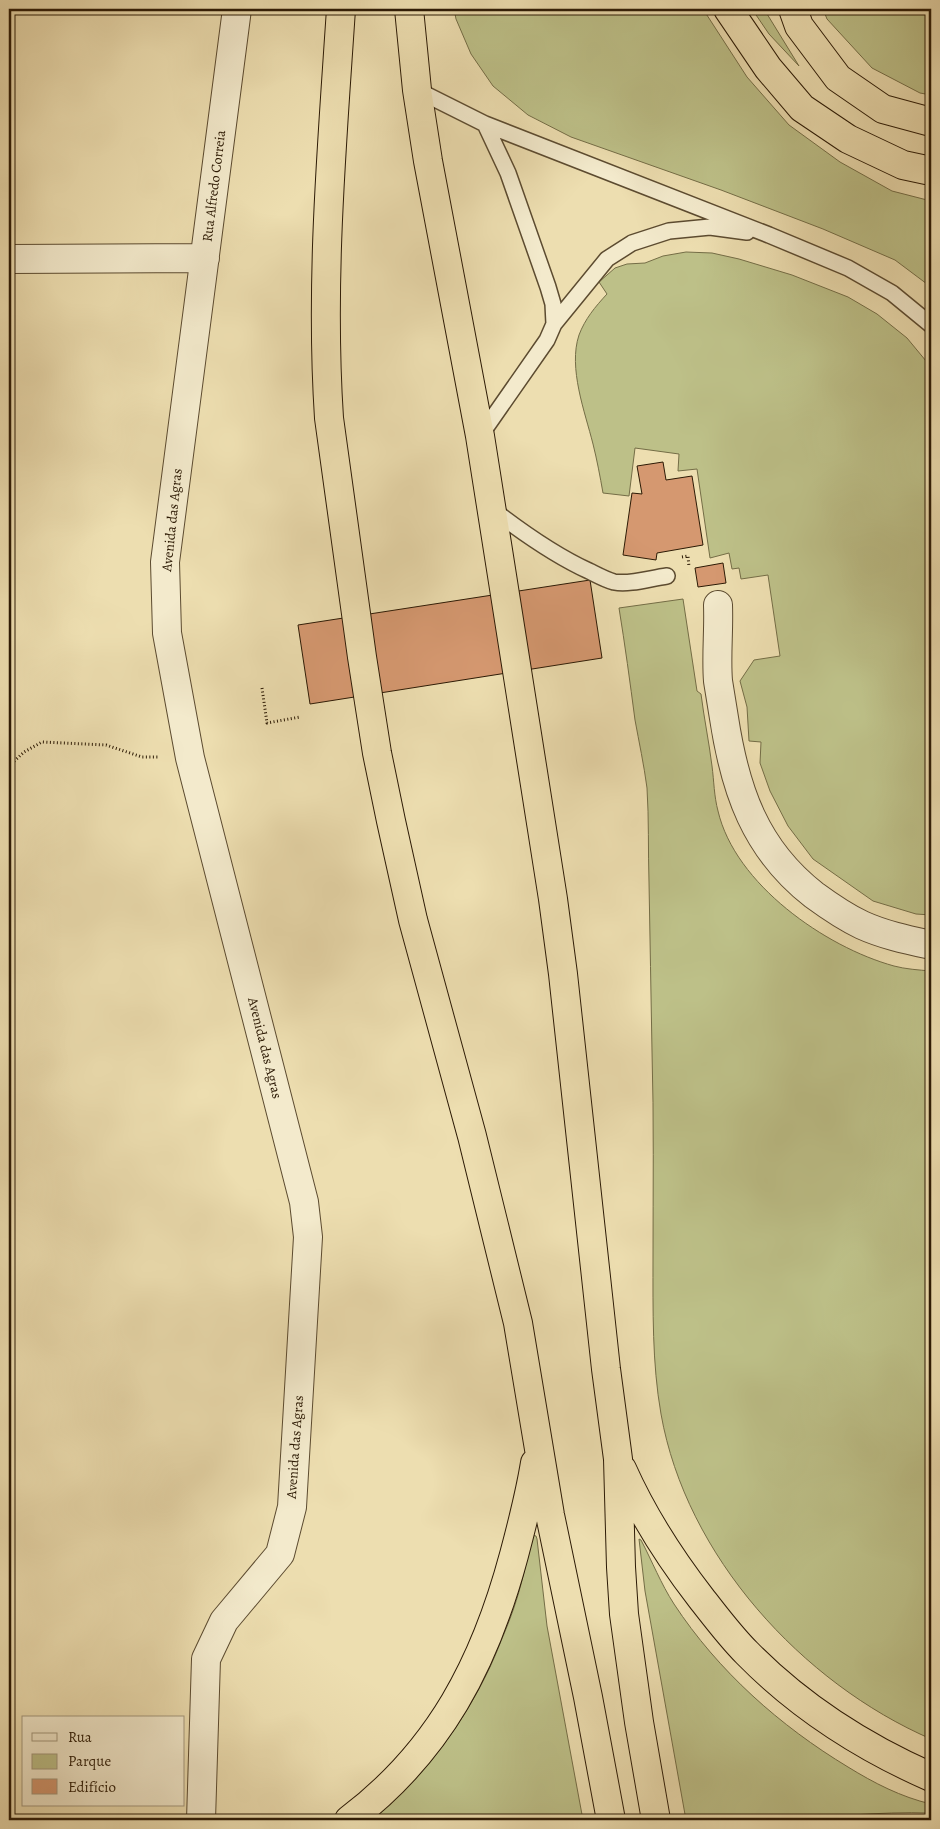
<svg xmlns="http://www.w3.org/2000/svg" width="940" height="1829" viewBox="0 0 940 1829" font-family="Alegreya,serif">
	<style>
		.green { fill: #bdc088; stroke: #746d46 }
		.building { fill: #d59870; stroke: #2c1a05 }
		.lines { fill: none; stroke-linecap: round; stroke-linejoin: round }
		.lane-casing { stroke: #5c4b30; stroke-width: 18 }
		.street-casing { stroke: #5c4b30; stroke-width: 30 }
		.highway-casing { stroke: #2c1a05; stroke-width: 30 }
		.path { stroke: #2c1a05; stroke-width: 3; stroke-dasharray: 1 2.5; stroke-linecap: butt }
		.lane { stroke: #f3eacc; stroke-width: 15 }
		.street { stroke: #f3eacc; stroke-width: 28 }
		.highway { stroke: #eddeb0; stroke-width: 28 }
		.labels { text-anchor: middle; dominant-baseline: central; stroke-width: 5; stroke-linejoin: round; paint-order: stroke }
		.street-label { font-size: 14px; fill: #2c1a05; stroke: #f3eacc }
	</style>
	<rect width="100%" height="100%" fill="#eddeb0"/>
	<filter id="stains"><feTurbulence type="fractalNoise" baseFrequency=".004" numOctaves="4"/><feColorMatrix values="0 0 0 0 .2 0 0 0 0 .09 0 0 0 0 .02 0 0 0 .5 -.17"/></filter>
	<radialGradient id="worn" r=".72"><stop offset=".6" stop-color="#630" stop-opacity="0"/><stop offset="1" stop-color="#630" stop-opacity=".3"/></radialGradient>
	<path class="green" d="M454,9H703L747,77L789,125L840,162L892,191L931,201V287L895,260L823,229L721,190L571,137L528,115L493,86L471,54L456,19Z
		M752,9H764L799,66L769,34Z
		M823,9H931V95L920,93L872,68L827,19Z
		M686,252L712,253L739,259L792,275L848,297L877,314L907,338L931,367V915L916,914L873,901L813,859L788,826L770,791L760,763L761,742L749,741L747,707L740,681L754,660L780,656L768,575L741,579L739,568L732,569L729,553L710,558L697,469L678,471L679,454L635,448L629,496L603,493C600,476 597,460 593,444C585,412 568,368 579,335C585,319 595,307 607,294L599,282L615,268L627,264L645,263L663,256Z
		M683,599L697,691L701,694C704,718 709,742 712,766C714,781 714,796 718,811C735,884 825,947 894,966C905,969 919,970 931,971V1739C802,1683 686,1556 661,1414C652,1363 653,1310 653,1258C653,1189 654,1120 652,1051C651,995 650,938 649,882C648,850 649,819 647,788C644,765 639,742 635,720C630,682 625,645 619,608Z
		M532,1535L536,1536L537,1539L547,1626L583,1820H370C427,1777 476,1707 501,1641C510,1620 518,1598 523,1576C527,1563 527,1548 532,1535Z
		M639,1539L641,1540C652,1561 661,1584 674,1604C718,1671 780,1726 848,1767C874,1783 901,1797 931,1804V1813C878,1811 827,1818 775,1820C745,1821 716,1820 686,1820L645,1591Z"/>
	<path class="building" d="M663,462L666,480L692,476L703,545L657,553L656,560L623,555L632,493L642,494L637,466Z
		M723,563L726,583L698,587L695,568Z
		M590,580L602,658L310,704L298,625Z"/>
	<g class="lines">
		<g class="lane-casing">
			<path id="lane" d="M417,90L485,124L508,173L548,287L553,304L554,324L547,340L480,436
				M485,124L769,235L848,268L892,293L931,325
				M554,324L607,259L632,243L669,231L710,227L747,232
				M492,509C523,533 554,555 589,571C597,575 606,580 614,582C630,585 651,578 667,576"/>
		</g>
		<g class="street-casing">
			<path id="street" d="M9,259L205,258
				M718,605C719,631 716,656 718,681C720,693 722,706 724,718C735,790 755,849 814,895C829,906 845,917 862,925C884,935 908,940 931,945
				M201,1820L206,1659L224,1621L280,1554L292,1507L308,1237L304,1202L190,758L167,633L165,562L237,9"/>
		</g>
		<g class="highway-casing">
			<path id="highway" d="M341,9C332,145 320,282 329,418L362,657L377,753L391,821L413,920L472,1136L518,1323L550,1515L588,1697L611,1820
				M409,9L417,90L428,161L480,436L553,899L563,974L606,1369L618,1459L621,1567L624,1614L639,1722L656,1820
				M728,9L768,68L802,108L848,139L903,165L931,171
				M793,9L799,26L838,78L883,109L931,122
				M622,1469C643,1516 670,1558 701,1598C716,1617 730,1636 747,1653C800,1707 863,1747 931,1777
				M349,1820C440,1751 485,1663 514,1555C522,1525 530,1494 535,1463"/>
		</g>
		<path class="path" d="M682,557L688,556L689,567
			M262,688L267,723L300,717
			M9,766L24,752L42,742L106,745L142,757H159"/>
		<use href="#lane" class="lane"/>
		<use href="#street" class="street"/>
		<use href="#highway" class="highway"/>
	</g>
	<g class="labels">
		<g class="street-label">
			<text transform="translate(214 186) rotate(-83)">Rua Alfredo Correia</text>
			<text transform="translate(172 520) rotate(-84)">Avenida das Agras</text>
			<text transform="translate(265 1048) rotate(76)">Avenida das Agras</text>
			<text transform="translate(295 1447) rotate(-86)">Avenida das Agras</text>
		</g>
	</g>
	<rect width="940" height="1829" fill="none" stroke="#eddeb0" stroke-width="30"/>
	<rect x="10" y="10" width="920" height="1809" fill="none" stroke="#2c1a05" stroke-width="2.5"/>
	<rect x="15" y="15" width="910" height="1799" fill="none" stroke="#2c1a05"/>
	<rect x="22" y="1716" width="162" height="90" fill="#f3eacc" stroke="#a3977c"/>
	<rect x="32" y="1733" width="25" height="8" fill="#f3eacc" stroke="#a3977c"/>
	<text x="68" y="1742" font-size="15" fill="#2c1a05">Rua</text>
	<rect x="32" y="1754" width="25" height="15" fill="#bdc088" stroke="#a3977c"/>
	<text x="68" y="1766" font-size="15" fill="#2c1a05">Parque</text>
	<rect x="32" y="1779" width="25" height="15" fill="#d59870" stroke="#a3977c"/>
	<text x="68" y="1792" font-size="15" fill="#2c1a05">Edifício</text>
	<rect width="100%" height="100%" filter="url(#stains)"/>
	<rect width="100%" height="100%" fill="url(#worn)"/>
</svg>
